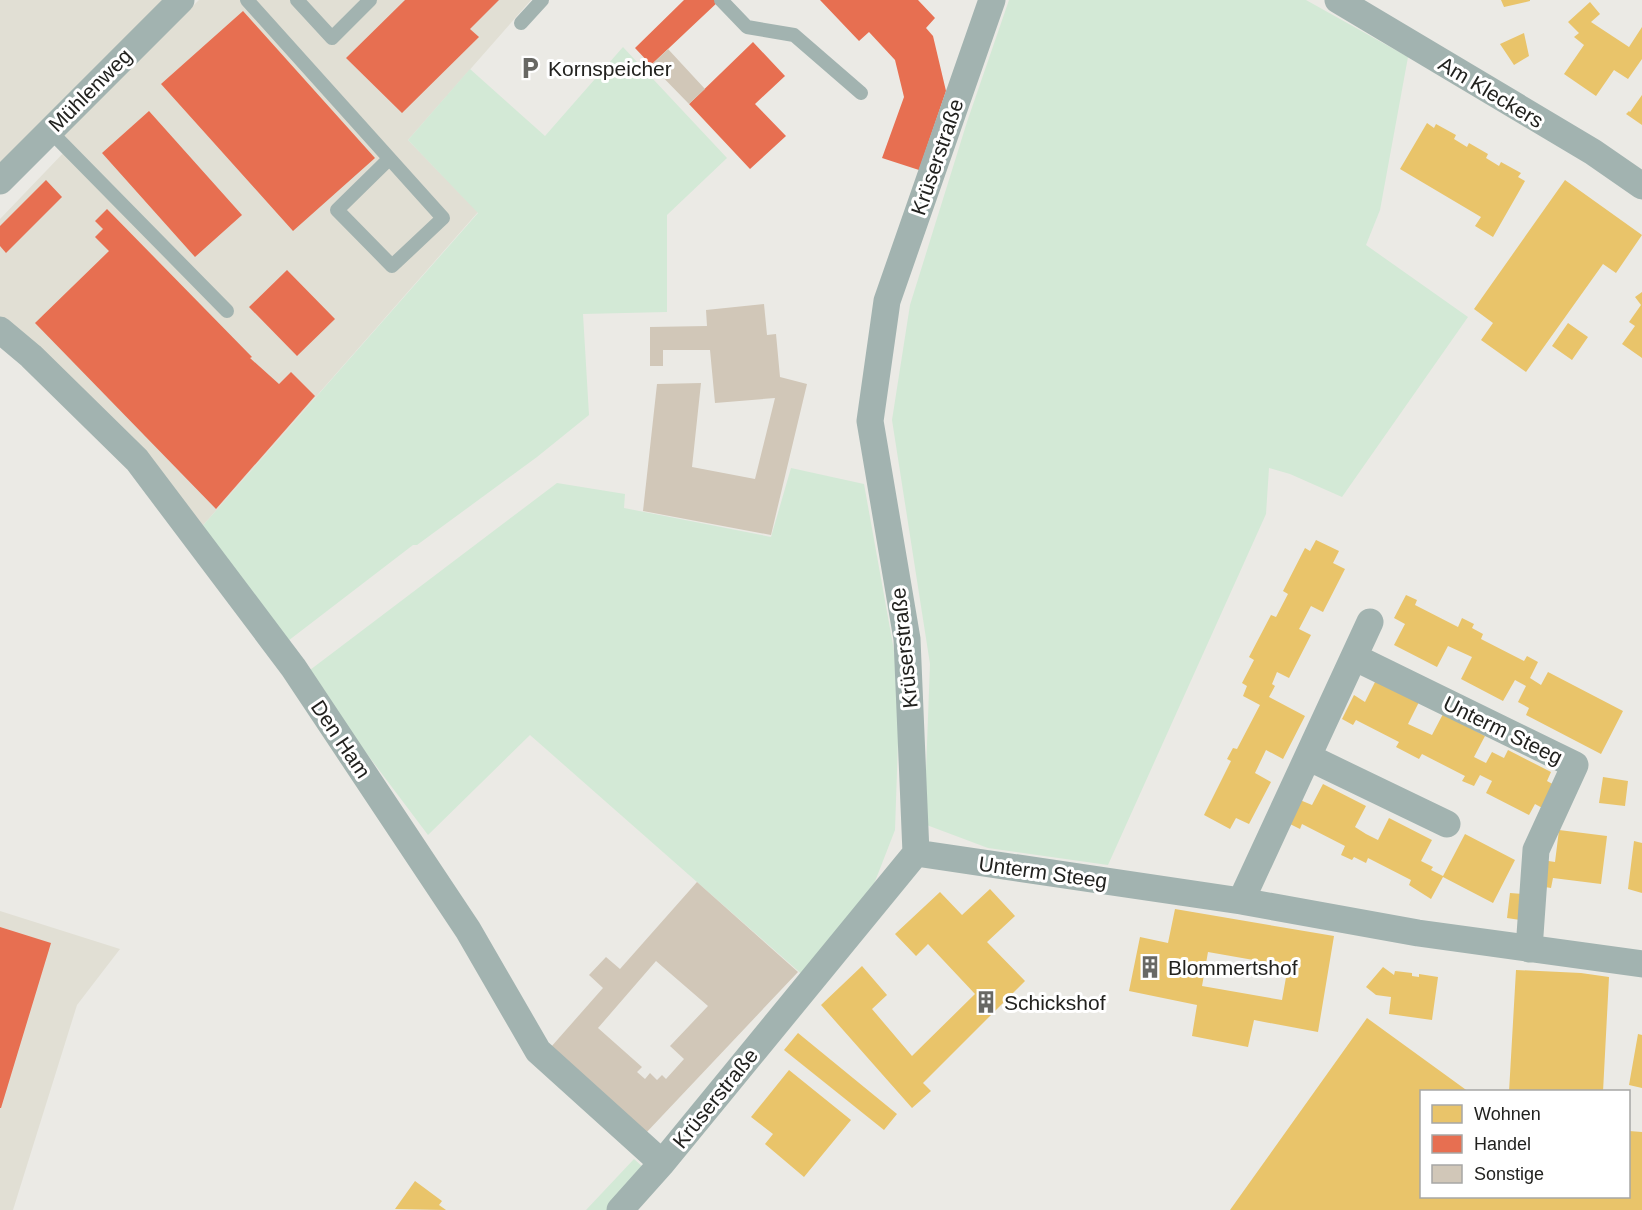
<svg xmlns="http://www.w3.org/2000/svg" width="1642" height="1210" viewBox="0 0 1642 1210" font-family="Helvetica,sans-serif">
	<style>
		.built { fill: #e1dfd4 }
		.green { fill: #d3e9d6 }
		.homes { fill: #e9c46a; fill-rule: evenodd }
		.shops { fill: #e76f51 }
		.building { fill: #d1c7b8; fill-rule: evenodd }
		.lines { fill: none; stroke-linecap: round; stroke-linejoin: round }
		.lane { stroke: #a2b3b0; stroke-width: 14 }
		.street { stroke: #a2b3b0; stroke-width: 27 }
		.labels { text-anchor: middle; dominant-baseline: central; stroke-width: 6; stroke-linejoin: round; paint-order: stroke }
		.poi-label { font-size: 21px; fill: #22221f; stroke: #fff; text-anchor: start }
		.street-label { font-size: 21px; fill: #22221f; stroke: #fff }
	</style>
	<rect width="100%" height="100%" fill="#ebeae5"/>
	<path class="built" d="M0,0H170L0,167Z
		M199,0H531L408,140L478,212L198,531L0,321V219L69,147L61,137Z
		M0,911L120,949L77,1005L13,1210H0Z"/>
	<path class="green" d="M1009,0H1306L1408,57L1380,210L1366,245L1468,317L1342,497L1290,474L1269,468L1266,514L1108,865L988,848L924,824L930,664L892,420L910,305L967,122Z
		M623,47L727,158L667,215V312L583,314L589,415L537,457L417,545H413L284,644L198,531L478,213L408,140L470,69L545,136Z
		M791,468L864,484L900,684L895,830L869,897L805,977L530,735L428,835L306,673L557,483L625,494L624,508L771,537Z
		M634,1159L644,1168L609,1210H586Z"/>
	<path class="homes" d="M1501,0H1530V1L1504,7Z
		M1590,2L1600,14L1591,22L1629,47L1642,27V59L1628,79L1614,70L1596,96L1564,74L1584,45L1574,37L1579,33L1568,22Z
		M1524,33L1529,56L1514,65L1500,44Z
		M1642,95V125L1626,114L1629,111L1630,112Z
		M1427,123L1434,128L1436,124L1456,135L1454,139L1467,147L1469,143L1488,154L1486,158L1499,166L1501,162L1521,173L1518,177L1525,181L1493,237L1475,226L1481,217L1400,169Z
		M1565,180L1642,235L1616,273L1603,264L1526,372L1481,340L1493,323L1474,309Z
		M1642,292V358L1622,344L1635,326L1629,322L1641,305L1635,297Z
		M1568,323L1588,337L1572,360L1552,346Z
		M1316,540L1339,551L1333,563L1345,569L1323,612L1311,606L1299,629L1311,635L1289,678L1277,672L1272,684L1275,686L1269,697L1305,716L1283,759L1266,750L1255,773L1271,782L1249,824L1236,818L1230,829L1204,815L1231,761L1227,759L1233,748L1237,749L1260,705L1243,696L1247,686L1242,683L1254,660L1249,657L1271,615L1276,617L1288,594L1283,591L1305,548L1310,551Z
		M1406,595L1417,600L1415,605L1458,627L1462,618L1474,624L1472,628L1483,634L1481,639L1524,661L1527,656L1538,662L1530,678L1541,685L1548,672L1623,711L1601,754L1526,715L1529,708L1518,702L1526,686L1515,680L1503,701L1461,679L1472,657L1448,646L1437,667L1394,645L1405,624L1394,618Z
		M1376,680L1419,702L1408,724L1432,735L1443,714L1485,736L1474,757L1486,763L1492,752L1504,758L1508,750L1551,772L1547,781L1558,787L1546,810L1535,804L1529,815L1486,793L1492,781L1480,775L1474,786L1462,781L1465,776L1422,754L1419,759L1396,747L1399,742L1356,720L1353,725L1342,719L1354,695L1365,702Z
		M1603,777L1628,781L1625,806L1599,803Z
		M1323,784L1366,806L1355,827L1366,834L1378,840L1389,818L1432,840L1421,861L1433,867L1431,870L1443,876L1465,834L1515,860L1493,903L1443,877L1431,899L1409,885L1411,880L1368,858L1366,863L1354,857L1352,860L1341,855L1345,846L1302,824L1300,829L1288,823L1300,800L1312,805Z
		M1559,830L1607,836L1601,884L1553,878L1551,888L1539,886L1542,860L1555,862Z
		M1634,841L1642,843V893L1628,889Z
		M990,889L1015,916L987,942L1025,981L923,1083L931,1091L912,1108L821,1005L862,966L887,995L872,1009L912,1056L975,994L928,944L916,956L895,934L940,892L962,915Z
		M1510,893L1523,894L1520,920L1507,918Z
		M1175,909L1334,936L1318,1032L1254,1020L1248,1047L1192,1036L1197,1005L1129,991L1140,937L1168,943ZM1208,952L1288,966L1282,1000L1202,986Z
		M1383,967L1394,975L1395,971L1412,973V976L1419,977V974L1438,977L1432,1020L1389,1014L1391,997L1376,995L1366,987Z
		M1516,970L1581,973L1609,977L1603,1092H1509Z
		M1367,1018L1469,1092H1422V1197H1629V1131L1642,1132V1210H1230Z
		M798,1033L897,1114L884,1130L784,1050Z
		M1638,1034L1642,1035V1088L1629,1085Z
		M789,1070L851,1120L804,1177L765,1144L773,1134L751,1117Z
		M415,1181L442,1201L439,1205L446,1210L395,1209Z"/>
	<path class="shops" d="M405,0H499L470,29L479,37L402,113L346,58Z
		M684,0H720L651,65L635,48Z
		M820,0H918L935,18L926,28L933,36L946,91L919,170L882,158L904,97L895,60L869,32L859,41Z
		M243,11L375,158L293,231L161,84Z
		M753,42L785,76L755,104L786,136L750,169L689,104Z
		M149,111L242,215L195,257L102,153Z
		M46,180L62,197L6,253L0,246V226Z
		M107,209L252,357L250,358L279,384L291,372L315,396L216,509L35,323L109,251L95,237L103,229L95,221Z
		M287,270L335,319L297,356L249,307Z
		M0,927L51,943L1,1108H0Z"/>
	<path class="building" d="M668,49L705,89L689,104L651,65Z
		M764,304L767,335L776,334L780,377L807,384L771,535L643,511L657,384L701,383L692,467L755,479L775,398L715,403L710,350H663V366H650V327L707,326L706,310Z
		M697,882L798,972L645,1134L551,1047L603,988L589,975L606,957L620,969ZM656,961L708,1006L670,1046L684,1059L666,1079L662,1075L657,1080L650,1073L645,1079L637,1072L642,1067L598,1028Z"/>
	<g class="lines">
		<path class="lane" d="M247,0L443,218L392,266L337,210L389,159
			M297,0L332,38L370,0
			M721,0L747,27L794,35L861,93
			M521,23L542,0
			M50,131L227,311"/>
		<path class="street" d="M1338,0L1593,152L1642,186
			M0,181L181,0
			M0,330L31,356L137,460L293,667L468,930L538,1051L662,1163
			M1354,657L1575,765L1536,850L1529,949
			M1308,757L1447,824
			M916,853L1241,901L1418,933L1642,964
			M1241,901L1370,622
			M620,1210L662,1163L916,853L907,639L870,421L887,301L992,0"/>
	</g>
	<defs>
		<g id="parking-bare" transform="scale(1.8)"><path d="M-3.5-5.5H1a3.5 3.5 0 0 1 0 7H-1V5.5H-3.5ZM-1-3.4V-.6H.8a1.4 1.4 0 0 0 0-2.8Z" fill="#686864" stroke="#fff" stroke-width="2.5" paint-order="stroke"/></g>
		<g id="building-bare" transform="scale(1.8)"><path d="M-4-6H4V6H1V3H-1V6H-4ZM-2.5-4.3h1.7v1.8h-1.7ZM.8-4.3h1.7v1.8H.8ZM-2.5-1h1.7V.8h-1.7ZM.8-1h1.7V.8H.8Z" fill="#686864" stroke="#fff" stroke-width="2.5" paint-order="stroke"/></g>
	</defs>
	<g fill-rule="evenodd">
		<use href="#parking-bare" x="530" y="68"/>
		<use href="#building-bare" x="1150" y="967"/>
		<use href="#building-bare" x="986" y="1002"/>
	</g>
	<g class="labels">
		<g class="poi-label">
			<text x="548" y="68">Kornspeicher</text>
			<text x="1168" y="967">Blommertshof</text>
			<text x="1004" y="1002">Schickshof</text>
		</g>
		<g class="street-label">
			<text transform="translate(90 90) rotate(-45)">Mühlenweg</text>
			<text transform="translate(1491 92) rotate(31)">Am Kleckers</text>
			<text transform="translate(937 157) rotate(-71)">Krüserstraße</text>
			<text transform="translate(904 648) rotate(-96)">Krüserstraße</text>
			<text transform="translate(1503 730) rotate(26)">Unterm Steeg</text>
			<text transform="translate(341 739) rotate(56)">Den Ham</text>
			<text transform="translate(1043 872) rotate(8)">Unterm Steeg</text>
			<text transform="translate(715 1098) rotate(-51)">Krüserstraße</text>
		</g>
	</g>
	<rect x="1420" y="1090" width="210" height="108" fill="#ffffff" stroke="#a7a7a5" stroke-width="1.5"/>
	<rect x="1432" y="1105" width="30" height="18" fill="#e9c46a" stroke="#a7a7a5" stroke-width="1.5"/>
	<text x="1474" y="1120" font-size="18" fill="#22221f">Wohnen</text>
	<rect x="1432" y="1135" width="30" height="18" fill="#e76f51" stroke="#a7a7a5" stroke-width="1.5"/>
	<text x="1474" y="1150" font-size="18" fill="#22221f">Handel</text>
	<rect x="1432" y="1165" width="30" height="18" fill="#d1c7b8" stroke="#a7a7a5" stroke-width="1.5"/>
	<text x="1474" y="1180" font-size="18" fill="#22221f">Sonstige</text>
</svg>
